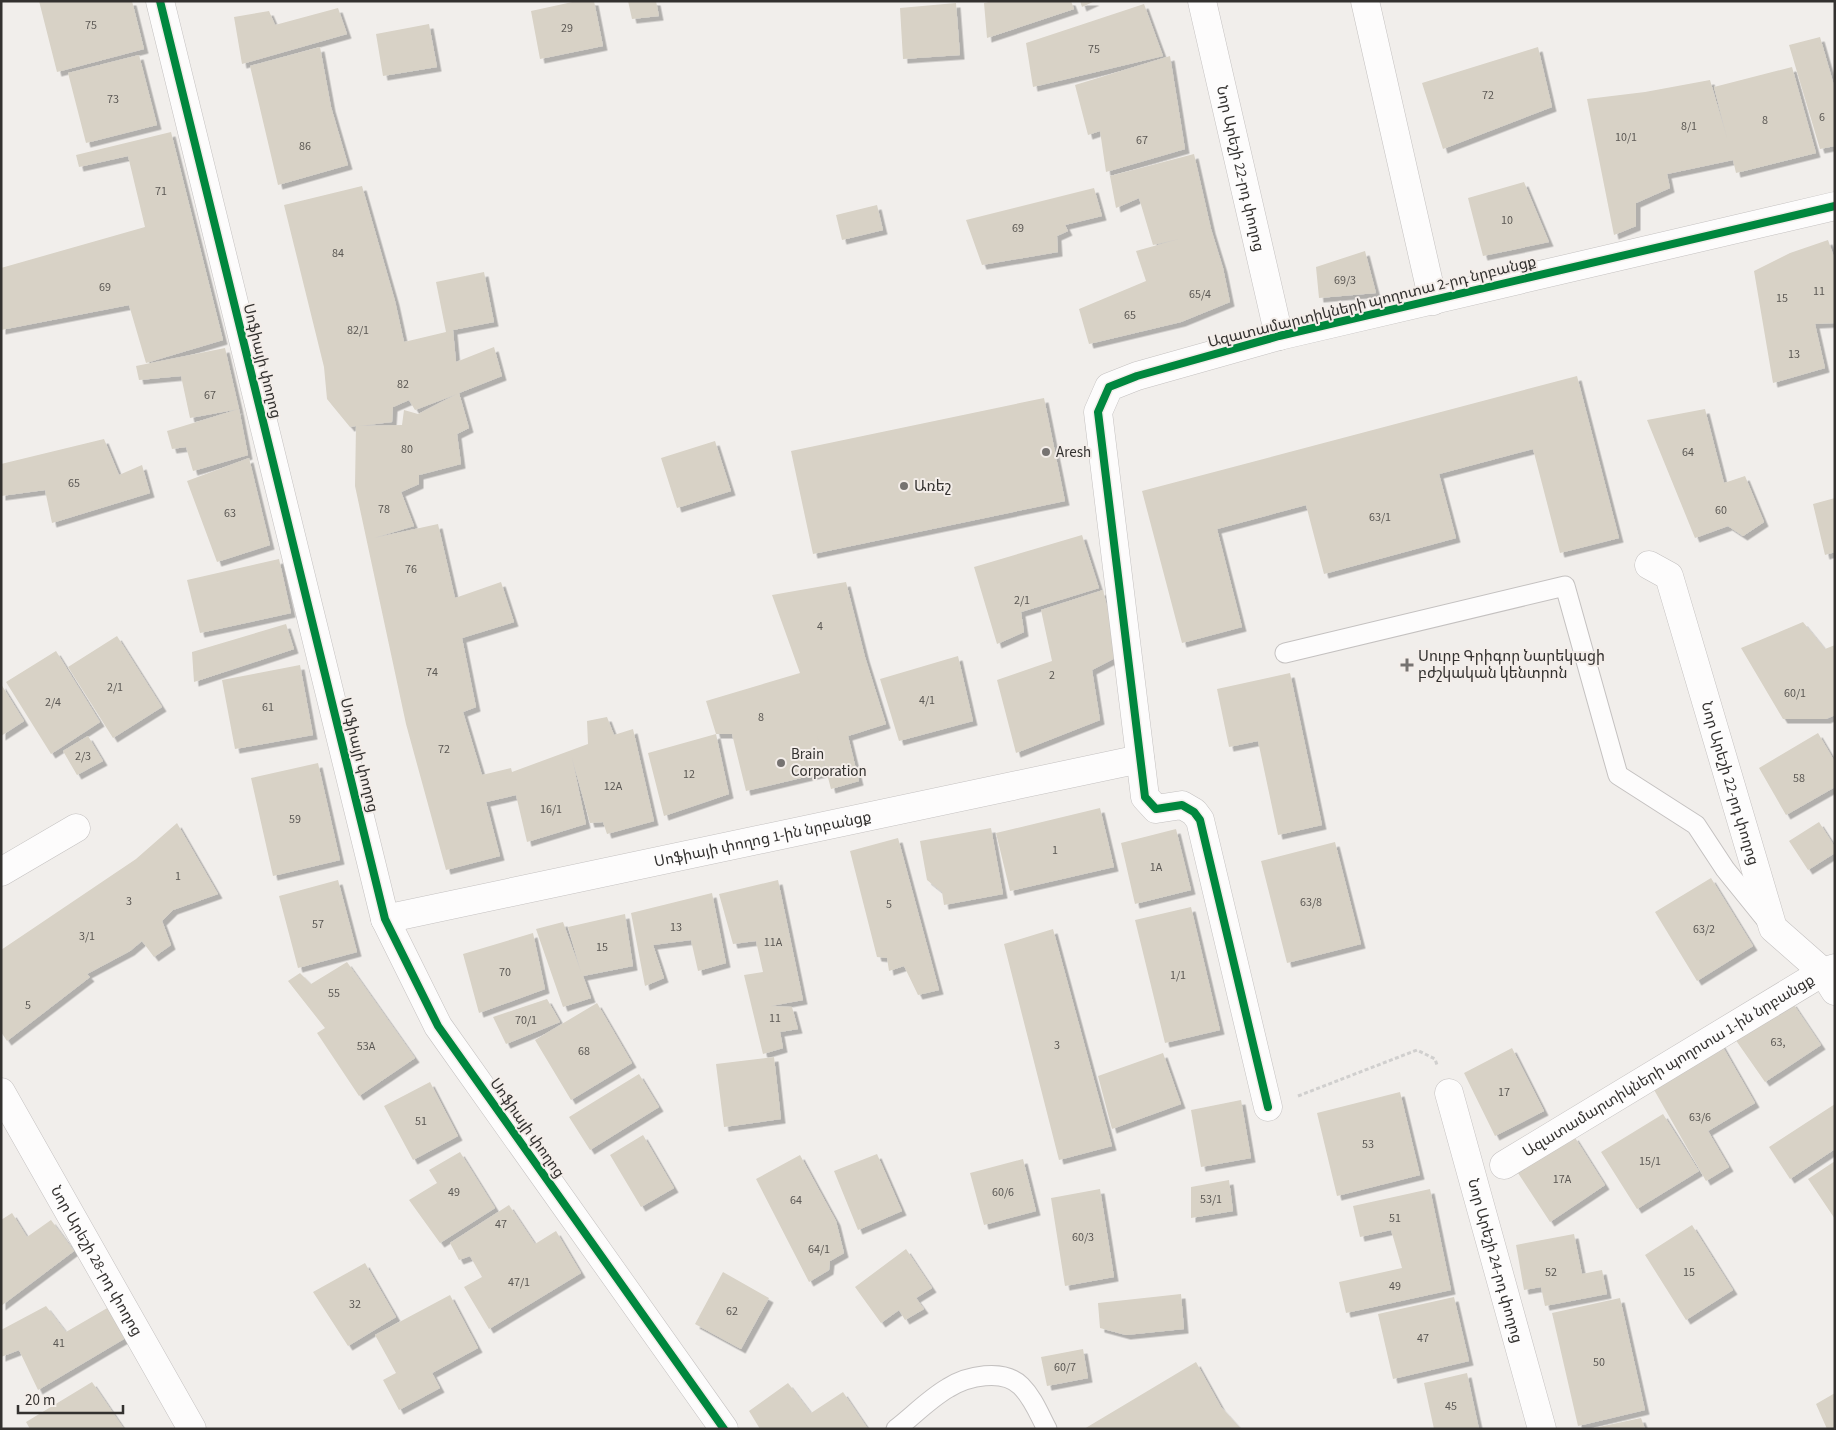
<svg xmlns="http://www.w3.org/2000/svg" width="1836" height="1430" viewBox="0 0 1836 1430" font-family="'Source Sans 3','Noto Sans Armenian',sans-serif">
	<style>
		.building { fill: #d8d2c6; fill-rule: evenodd; filter: url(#shadow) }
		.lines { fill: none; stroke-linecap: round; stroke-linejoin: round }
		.lane-casing { stroke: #c4c1c0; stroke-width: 21 }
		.street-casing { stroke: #c4c1c0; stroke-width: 29 }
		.path { stroke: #d0cfce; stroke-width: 3; stroke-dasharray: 4 2.5; stroke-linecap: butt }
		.lane { stroke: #fdfcfc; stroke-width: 19 }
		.street { stroke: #fdfcfc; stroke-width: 28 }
		.cycleway-casing { stroke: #f3ede9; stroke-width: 11 }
		.cycleway { stroke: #00873e; stroke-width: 8 }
		.poi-dot { fill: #767371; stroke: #f3ede9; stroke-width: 2 }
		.labels { text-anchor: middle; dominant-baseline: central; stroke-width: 4; stroke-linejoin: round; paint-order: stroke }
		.number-label { font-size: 12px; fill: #5c5955 }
		.street-label { font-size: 15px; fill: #33312f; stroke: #f3ede9 }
		.poi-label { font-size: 15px; fill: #33312f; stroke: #f3ede9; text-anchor: start }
	</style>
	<defs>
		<filter id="shadow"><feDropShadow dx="4.5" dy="4.5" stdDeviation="0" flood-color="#0004"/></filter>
	</defs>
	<rect width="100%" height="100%" fill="#f1eeeb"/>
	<path class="building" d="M39,1H132L144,49L57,72Z
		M577,1H594L603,46L540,59L531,11Z
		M628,1H656L659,16L632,19Z
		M993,1H1071L1074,9L987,38L984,3Z
		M1080,1H1095L1082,7Z
		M956,3L960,55L903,59L900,8Z
		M1144,4L1163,56L1033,87L1026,43Z
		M338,8L347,34L242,64L234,17L269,11L275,25Z
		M429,24L437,67L383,76L376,34Z
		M1820,37L1835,89V146L1820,149L1789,45Z
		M320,47L331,107L348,165L278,185L250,66Z
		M1538,47L1552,107L1443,149L1422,83Z
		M139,55L157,125L86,143L68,73Z
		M1170,56L1185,149L1106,172L1100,131L1088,135L1075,85Z
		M1792,67L1816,153L1736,173L1733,160L1667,174L1670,188L1636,203V226L1614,235L1587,99L1645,92L1710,80L1727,138L1714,87Z
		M171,132L223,340L146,363L129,305L1,330V268L145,227L128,156L79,167L76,155Z
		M1194,154L1211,229L1223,268L1230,302L1181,322L1089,344L1079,309L1146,281L1136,251L1179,239L1153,245L1139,198L1116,208L1110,176Z
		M1524,182L1549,242L1483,256L1468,198Z
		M362,186L395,301L404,342L446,332L436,282L484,272L494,322L453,330L456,362L494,347L502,376L459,393L469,428L457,434L461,464L419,475V484L401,492L414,526L374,538L438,524L455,598L501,582L514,622L462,638L476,707L463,712L482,775L511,768L512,772L588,744L587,721L607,717L614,735L633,729L654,821L607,834L603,822L590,823L572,758L586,824L527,842L516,795L486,802L500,856L446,870L406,724L355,486L356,426L350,427L327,399L324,367L284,205ZM457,394L418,414L404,410L402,425L359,426L392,422L393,407L409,400L415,410Z
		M1094,188L1102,216L1065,225L1068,231L1057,236L1058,252L982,265L966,220Z
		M877,205L883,230L842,240L836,215Z
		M1828,240L1835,260V323L1815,324L1825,368L1773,383L1754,271L1790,253Z
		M1365,251L1376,293L1319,298L1316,267Z
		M225,348L239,409L248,455L193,471L186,447L172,449L167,431L239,409L190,418L181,376L139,380L136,366Z
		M1577,376L1619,538L1560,553L1533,449L1439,474L1456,538L1324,574L1306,505L1217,529L1242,627L1182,643L1142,491Z
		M1044,398L1065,501L813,554L791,451Z
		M1705,409L1724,483L1745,476L1764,522L1743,536L1728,526L1695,538L1647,420Z
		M104,439L119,475L142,465L150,493L52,523L45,490L1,496V464Z
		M715,441L731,491L677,508L661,458Z
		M249,458L270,545L217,562L187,481Z
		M1835,498V552L1825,555L1813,504Z
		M1082,535L1099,588L1021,612L1024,632L997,644L974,567Z
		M279,559L291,613L200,633L187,580Z
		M846,582L865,657L886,724L848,736L859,781L831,789L817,735L826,772L746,791L732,734H716L729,794L664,816L648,753L716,734L706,701L800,673L772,595Z
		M1103,590L1119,656L1092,670L1100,720L1016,753L997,680L1052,661L1041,610Z
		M1803,622L1825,649L1835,645V715L1826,719H1783L1741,648Z
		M286,624L294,649L194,682L192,652Z
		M117,636L162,707L113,738L68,667Z
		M56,651L100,722L51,754L6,682Z
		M958,656L973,721L899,741L880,679Z
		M300,665L313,735L235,749L222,680Z
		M1290,673L1322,825L1278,835L1258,741L1229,747L1217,689Z
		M1,684L24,721L1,736Z
		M1818,733L1835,762V787L1786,815L1759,768Z
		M88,736L103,761L77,775L63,751Z
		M318,763L340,860L273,876L251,778Z
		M1100,808L1114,867L1010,891L996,833Z
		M1819,822L1835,847V853L1808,870L1789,841Z
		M177,823L218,894L173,910L162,921L171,945L154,957L142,941L130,951L87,974L90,977L7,1041L1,1032V950L136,859Z
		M991,828L1003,894L944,905L942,892L927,880L920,841Z
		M1176,829L1191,890L1135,904L1121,843Z
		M898,838L939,990L918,995L904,966L889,971L887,958L877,957L850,851Z
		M1335,842L1361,944L1287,963L1261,861Z
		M1711,878L1753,946L1697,981L1655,912Z
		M338,880L357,952L298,968L279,896Z
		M778,880L803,1000L771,1006L792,1007L798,1029L780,1032L783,1048L763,1054L744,975L763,972L756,941L733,944L719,894Z
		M712,893L726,963L698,971L691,940L653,945L664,978L645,986L631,913Z
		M1191,907L1220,1030L1165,1043L1135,920Z
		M625,914L633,966L583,976L591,998L563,1007L536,929L563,922L581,972L568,927Z
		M1053,929L1112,1146L1059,1160L1004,944Z
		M533,933L545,989L479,1013L463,954Z
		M347,962L415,1058L359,1096L317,1033L325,1028L288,981L300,973L311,984Z
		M547,999L560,1022L506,1044L493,1017Z
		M1792,1002L1821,1045L1765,1082L1735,1039Z
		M597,1003L632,1063L571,1100L535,1040Z
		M1720,1042L1755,1103L1708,1131L1729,1167L1706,1181L1653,1088Z
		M1512,1048L1544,1111L1495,1136L1464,1073Z
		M1163,1053L1181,1104L1112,1129L1098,1076Z
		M774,1057L781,1119L724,1127L716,1064Z
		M639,1074L659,1107L590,1150L569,1117Z
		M430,1082L458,1136L413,1160L384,1106Z
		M1400,1092L1420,1175L1337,1196L1317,1113Z
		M1241,1100L1251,1158L1201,1167L1191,1110Z
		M1835,1104V1149L1790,1179L1769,1147Z
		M1663,1114L1699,1171L1637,1209L1601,1152Z
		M643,1135L674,1188L641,1207L610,1155Z
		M1574,1136L1605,1185L1550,1222L1518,1173Z
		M460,1152L495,1208L440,1243L409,1200L437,1183L429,1170Z
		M877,1154L902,1211L858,1230L834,1171Z
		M800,1155L836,1221L844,1253L830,1261L829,1270L809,1282L756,1179Z
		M1023,1159L1036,1211L984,1225L970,1173Z
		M1835,1161V1219L1808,1179Z
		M1229,1180L1233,1211L1191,1218V1187Z
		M1100,1189L1114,1277L1065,1286L1051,1198Z
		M1430,1189L1451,1290L1346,1313L1339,1282L1402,1268L1391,1230L1360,1237L1353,1206Z
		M509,1205L535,1244L556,1231L581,1273L489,1329L464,1287L482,1277L470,1256L459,1260L450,1243Z
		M12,1213L27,1237L51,1220L74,1251L1,1306V1220Z
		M1692,1225L1733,1290L1686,1320L1645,1255Z
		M1574,1234L1582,1274L1602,1270L1607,1294L1545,1306L1541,1287L1524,1290L1516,1245Z
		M906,1249L932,1288L916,1298L924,1309L905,1320L899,1310L881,1323L855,1287Z
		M365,1263L396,1317L348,1346L313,1292Z
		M723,1272L769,1298L741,1349L695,1324Z
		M1181,1294L1184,1329L1126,1335L1100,1328L1098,1303Z
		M450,1295L478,1348L432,1373L440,1388L399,1410L383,1380L396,1373L375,1335Z
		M1454,1297L1469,1361L1393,1379L1378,1314Z
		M1620,1298L1645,1410L1578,1426L1552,1313Z
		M46,1306L66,1332L109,1307L129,1336L38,1390L19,1350L1,1357V1330Z
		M1083,1349L1088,1378L1047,1386L1041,1357Z
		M1196,1362L1221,1407L1241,1429H1084Z
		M1467,1373L1479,1429H1434L1424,1383Z
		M92,1382L124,1429H30L26,1422Z
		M788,1383L811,1413L843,1392L868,1429H760L749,1411Z
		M1835,1393V1429H1827L1816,1404Z
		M1641,1418L1645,1429H1594V1428Z"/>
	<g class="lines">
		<g class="lane-casing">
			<path id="lane" d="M1285,653L1565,586L1618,775L1696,825L1725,869L1767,921
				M896,1429C913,1416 929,1399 948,1388C967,1376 1003,1368 1021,1386C1033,1398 1039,1414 1047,1429"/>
		</g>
		<g class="street-casing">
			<g id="street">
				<path d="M160,1L385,919L438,1026L724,1429"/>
				<path id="s1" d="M1202,1L1279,336"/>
				<path d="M1365,1L1433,301"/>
				<path id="s2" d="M1649,565L1669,576L1773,928L1823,972L1835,991"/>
				<path d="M1,872L76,828"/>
				<path id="s3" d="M385,919L1140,759"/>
				<path id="s4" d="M1,1092L192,1429"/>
				<path id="s5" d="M1449,1093L1542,1429"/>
				<path d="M1268,1107L1200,820L1194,812L1182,805L1156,809L1145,797L1098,412L1109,387L1137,376L1279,336L1835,206"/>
				<path id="s6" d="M1504,1165L1823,972L1835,968"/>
			</g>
		</g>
		<path class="path" d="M1298,1096L1417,1050L1435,1059L1437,1065"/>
		<use href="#lane" class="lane"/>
		<use href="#street" class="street"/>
		<g class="cycleway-casing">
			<path id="cycleway" d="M160,1L385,919L438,1026L724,1429
				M1268,1107L1200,820L1194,812L1182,805L1156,809L1145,797L1098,412L1109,387L1137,376L1279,336L1835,206"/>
		</g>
		<use href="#cycleway" class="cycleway"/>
	</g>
	<g class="poi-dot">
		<circle cx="1046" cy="452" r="5"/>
		<circle cx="904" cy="486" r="5"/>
		<path d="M1404.5 657.5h5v5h5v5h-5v5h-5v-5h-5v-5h5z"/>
		<circle cx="781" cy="763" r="5"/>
	</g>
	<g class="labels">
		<g class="number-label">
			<text x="91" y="25">75</text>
			<text x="567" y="28">29</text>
			<text x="1094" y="49">75</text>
			<text x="1488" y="95">72</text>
			<text x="113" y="99">73</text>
			<text x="1822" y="117">6</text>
			<text x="1765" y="120">8</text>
			<text x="1689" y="126">8/1</text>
			<text x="1626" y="137">10/1</text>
			<text x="1142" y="140">67</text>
			<text x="305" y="146">86</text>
			<text x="161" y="191">71</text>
			<text x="1507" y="220">10</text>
			<text x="1018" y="228">69</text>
			<text x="338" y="253">84</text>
			<text x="1345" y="280">69/3</text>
			<text x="105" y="287">69</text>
			<text x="1819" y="291">11</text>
			<text x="1200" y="294">65/4</text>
			<text x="1782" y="298">15</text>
			<text x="1130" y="315">65</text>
			<text x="358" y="330">82/1</text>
			<text x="1794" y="354">13</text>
			<text x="403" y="384">82</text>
			<text x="210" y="395">67</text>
			<text x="407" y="449">80</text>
			<text x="1688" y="452">64</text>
			<text x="74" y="483">65</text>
			<text x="384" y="509">78</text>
			<text x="1721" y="510">60</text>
			<text x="230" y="513">63</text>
			<text x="1380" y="517">63/1</text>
			<text x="411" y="569">76</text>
			<text x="1022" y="600">2/1</text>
			<text x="820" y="626">4</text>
			<text x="432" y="672">74</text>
			<text x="1052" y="675">2</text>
			<text x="115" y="687">2/1</text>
			<text x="1795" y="693">60/1</text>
			<text x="927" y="700">4/1</text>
			<text x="53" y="702">2/4</text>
			<text x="268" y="707">61</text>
			<text x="761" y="717">8</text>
			<text x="444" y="749">72</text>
			<text x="83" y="756">2/3</text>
			<text x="689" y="774">12</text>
			<text x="1799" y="778">58</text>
			<text x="613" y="786">12A</text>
			<text x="551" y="809">16/1</text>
			<text x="295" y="819">59</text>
			<text x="1055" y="850">1</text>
			<text x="1156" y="867">1А</text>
			<text x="178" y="876">1</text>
			<text x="129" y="901">3</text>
			<text x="1311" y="902">63/8</text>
			<text x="889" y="904">5</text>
			<text x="318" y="924">57</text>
			<text x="676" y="927">13</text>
			<text x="1704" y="929">63/2</text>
			<text x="87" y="936">3/1</text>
			<text x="773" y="942">11А</text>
			<text x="602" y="947">15</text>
			<text x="505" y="972">70</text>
			<text x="1178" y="975">1/1</text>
			<text x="334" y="993">55</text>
			<text x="28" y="1005">5</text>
			<text x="775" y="1018">11</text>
			<text x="526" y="1020">70/1</text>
			<text x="1778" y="1042">63,</text>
			<text x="1057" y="1045">3</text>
			<text x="366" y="1046">53А</text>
			<text x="584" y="1051">68</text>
			<text x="1504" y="1092">17</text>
			<text x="1700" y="1117">63/6</text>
			<text x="421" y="1121">51</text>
			<text x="1368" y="1144">53</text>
			<text x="1650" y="1161">15/1</text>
			<text x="1562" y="1179">17А</text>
			<text x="454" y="1192">49</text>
			<text x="1003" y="1192">60/6</text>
			<text x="1211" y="1199">53/1</text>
			<text x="796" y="1200">64</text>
			<text x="1395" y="1218">51</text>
			<text x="501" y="1224">47</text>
			<text x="1083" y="1237">60/3</text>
			<text x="819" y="1249">64/1</text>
			<text x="1551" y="1272">52</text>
			<text x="1689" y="1272">15</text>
			<text x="519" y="1282">47/1</text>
			<text x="1395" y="1286">49</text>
			<text x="355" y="1304">32</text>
			<text x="732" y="1311">62</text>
			<text x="1423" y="1338">47</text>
			<text x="59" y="1343">41</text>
			<text x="1599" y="1362">50</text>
			<text x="1065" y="1367">60/7</text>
			<text x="1451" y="1406">45</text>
		</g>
		<g class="street-label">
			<text stroke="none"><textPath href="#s1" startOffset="172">Նոր Արեշի 22-րդ փողոց</textPath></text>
			<text transform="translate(1372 302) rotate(-14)">Ազատամարտիկների պողոտա 2-րդ նրբանցք</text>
			<text transform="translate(262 361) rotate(76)">Սոֆիայի փողոց</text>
			<text transform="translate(359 755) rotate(76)">Սոֆիայի փողոց</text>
			<text stroke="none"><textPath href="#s2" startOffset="239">Նոր Արեշի 22-րդ փողոց</textPath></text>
			<text stroke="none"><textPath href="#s3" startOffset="386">Սոֆիայի փողոց 1-ին նրբանցք</textPath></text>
			<text stroke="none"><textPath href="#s6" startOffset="192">Ազատամարտիկների պողոտա 1-ին նրբանցք</textPath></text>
			<text transform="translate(527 1128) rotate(55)">Սոֆիայի փողոց</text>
			<text stroke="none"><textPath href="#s4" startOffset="194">Նոր Արեշի 28-րդ փողոց</textPath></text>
			<text stroke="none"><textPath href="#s5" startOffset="174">Նոր Արեշի 24-րդ փողոց</textPath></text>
		</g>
		<g class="poi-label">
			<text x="1056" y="452">Aresh</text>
			<text x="914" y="486">Առեշ</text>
			<text x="1418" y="656">Սուրբ Գրիգոր Նարեկացի<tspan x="1418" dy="17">բժշկական կենտրոն</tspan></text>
			<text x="791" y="754">Brain<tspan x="791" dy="17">Corporation</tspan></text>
		</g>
	</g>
	<rect width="1836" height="1430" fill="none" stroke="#33312f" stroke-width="5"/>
	<path d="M18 1405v8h105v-8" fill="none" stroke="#33312f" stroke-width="2.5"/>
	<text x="25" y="1405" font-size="15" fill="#33312f" stroke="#f3ede9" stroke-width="4" paint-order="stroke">20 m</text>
</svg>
